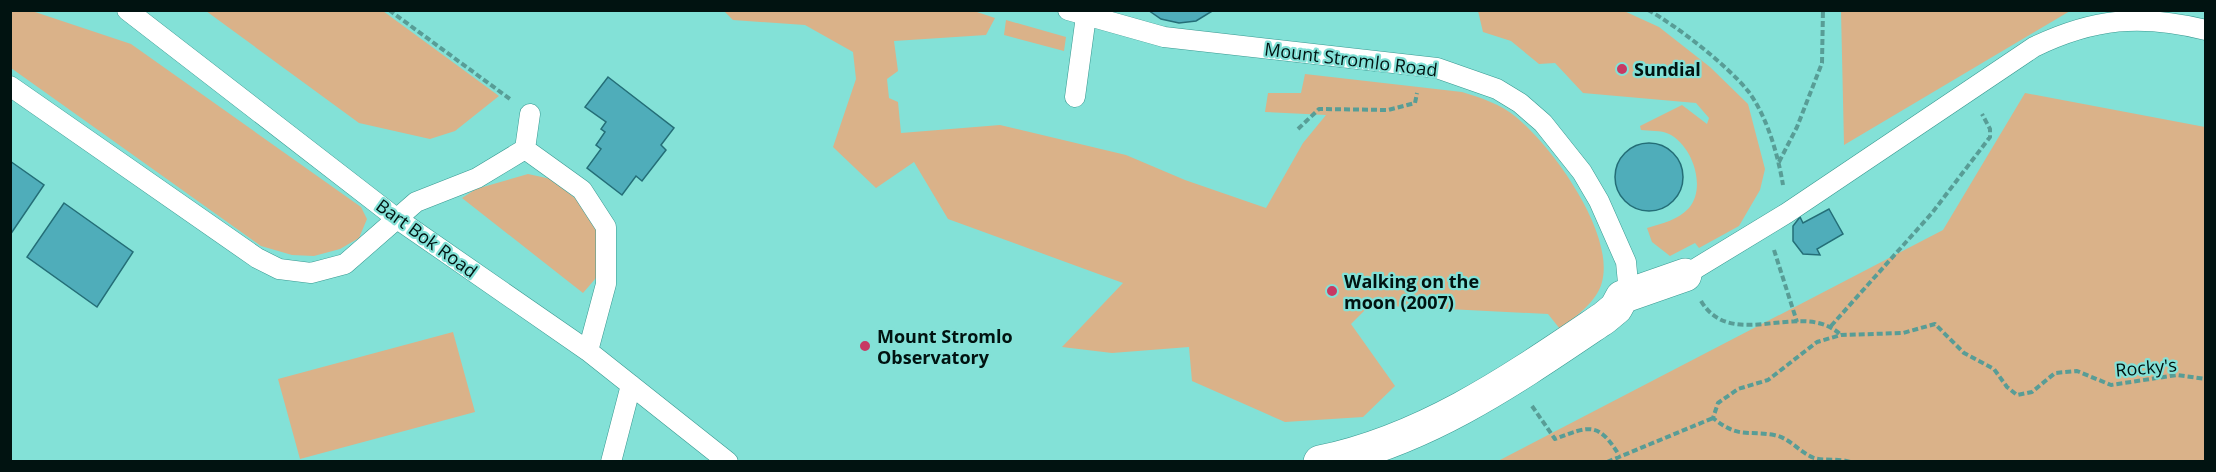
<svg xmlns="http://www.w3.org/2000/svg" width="2216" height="472" viewBox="0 0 2216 472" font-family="'Open Sans',sans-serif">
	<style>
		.green { fill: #dab289 }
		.building { fill: #4fadba; stroke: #246e77; stroke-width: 1.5 }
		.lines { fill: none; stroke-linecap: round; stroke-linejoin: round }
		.service-casing { stroke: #389991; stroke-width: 21 }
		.minor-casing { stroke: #389991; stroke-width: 34 }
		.path { stroke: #589d96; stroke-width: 4; stroke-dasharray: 6 3; stroke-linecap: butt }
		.service { stroke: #fff; stroke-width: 20 }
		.minor { stroke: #fff; stroke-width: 33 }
		.poi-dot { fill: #c73963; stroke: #83e1d7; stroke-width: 2 }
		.labels { text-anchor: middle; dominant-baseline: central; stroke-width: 4.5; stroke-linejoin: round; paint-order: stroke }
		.street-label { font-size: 18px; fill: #011311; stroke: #83e1d7 }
		.poi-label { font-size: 18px; font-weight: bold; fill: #011311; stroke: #83e1d7; text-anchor: start }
	</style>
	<rect width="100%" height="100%" fill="#83e1d7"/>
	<path class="green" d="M11,10L32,11L131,44L361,207L367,219L359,238L340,249L314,256L292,255L261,246L11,68Z
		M971,10L995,18L986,35L894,41L898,71L887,79L889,98L898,102L901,133L1000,125L1126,155L1185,180L1266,208L1303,143L1326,115L1265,112L1268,93H1301L1305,74L1462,92C1481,98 1501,104 1516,117C1552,146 1615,233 1602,282C1597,302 1575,317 1560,329L1548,314L1370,305L1351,324L1395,386L1363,417L1285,422L1192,381L1189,347L1112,353L1062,347L1123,283L948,219L914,162L876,188L833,147L856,79L853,52L805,25L733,20L724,11Z
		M206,11H383L499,96L455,131L430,139L359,123Z
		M1478,11H1624L1659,27L1710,67L1748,104L1765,169L1760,190L1739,226L1699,248L1695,243L1670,256L1652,242L1647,228C1663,223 1678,220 1689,208C1707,187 1692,145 1669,134C1661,130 1649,131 1641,130L1640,126L1682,105L1707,124L1709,118L1696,103L1583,93L1555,63L1539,64L1511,41L1483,32Z
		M1841,11V10L2070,11L1844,145Z
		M1006,20L1066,37L1064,51L1004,35Z
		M2025,93L2205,127V461H1498L1943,230Z
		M528,174L551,179L581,203L598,233L596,278L583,293L462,198L476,189Z
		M453,332L475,412L300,459L278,379Z"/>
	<path class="building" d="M1148,10H1214L1196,21L1179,23L1161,19Z
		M608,77L674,128L661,145L666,150L642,181L636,176L622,195L587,168L601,149L596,145L605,132L601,129L606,122L585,107Z
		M1615 177a34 34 0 1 1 68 0a34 34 0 1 1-68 0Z
		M10,161L44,185L10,235Z
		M64,203L133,252L97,307L27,257Z
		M1829,209L1843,234L1817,249L1820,255L1803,254L1793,241V226L1800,217L1803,223Z"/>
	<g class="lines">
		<g class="service-casing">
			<path id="service" d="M127,10L396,218L588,351L728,462
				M1068,10L1164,37L1437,68L1497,89L1520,103L1543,123L1582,172L1599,201L1626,262L1628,283L1622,297
				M10,86L257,258L279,269L311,273L345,264L416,202L477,178L525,149
				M1075,97L1086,16
				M530,114L525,149L582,190L606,227V284L588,351
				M1685,275L1787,213L2034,47C2094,18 2141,14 2206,30
				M611,462L631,385"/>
		</g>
		<g class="minor-casing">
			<path id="minor" d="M1320,462C1427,440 1515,378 1604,318L1616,308L1622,297L1685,275"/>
		</g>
		<path class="path" d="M389,10L510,99
			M1648,10C1677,26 1727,65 1748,91C1767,116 1778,155 1783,185
			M1298,129L1319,109L1388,110L1415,103L1417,93
			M1779,162L1797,127L1822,63L1823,10
			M1774,250L1797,322
			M1701,301C1732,353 1802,298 1841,335
			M1831,326L1932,213L1990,137V129L1982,114
			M1532,406L1555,439C1589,426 1598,421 1619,455
			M1607,462L1713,418
			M1850,462C1839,458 1824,461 1814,458C1799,452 1790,438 1774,435C1745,430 1739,439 1713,418L1718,403L1738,389L1768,380L1817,342L1841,335L1903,333L1935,324L1964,353L1994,369L2007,387L2017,395L2032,392L2055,373L2077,371L2111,385L2177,375L2206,379"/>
		<use href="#service" class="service"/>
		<use href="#minor" class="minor"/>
	</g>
	<g class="poi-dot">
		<circle cx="1622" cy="69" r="6"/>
		<circle cx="1332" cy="291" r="6"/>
		<circle cx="865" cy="346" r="6"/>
	</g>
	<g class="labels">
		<g class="street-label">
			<text transform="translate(1351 59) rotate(7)">Mount Stromlo Road</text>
			<text transform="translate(427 238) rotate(36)">Bart Bok Road</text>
			<text transform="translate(2146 367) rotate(-5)">Rocky's</text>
		</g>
		<g class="poi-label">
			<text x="1634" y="69">Sundial</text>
			<text x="1344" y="281">Walking on the<tspan x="1344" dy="21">moon (2007)</tspan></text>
			<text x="877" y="336">Mount Stromlo<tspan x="877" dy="21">Observatory</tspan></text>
		</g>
	</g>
	<rect width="2216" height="472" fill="none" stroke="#011311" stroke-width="24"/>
</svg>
